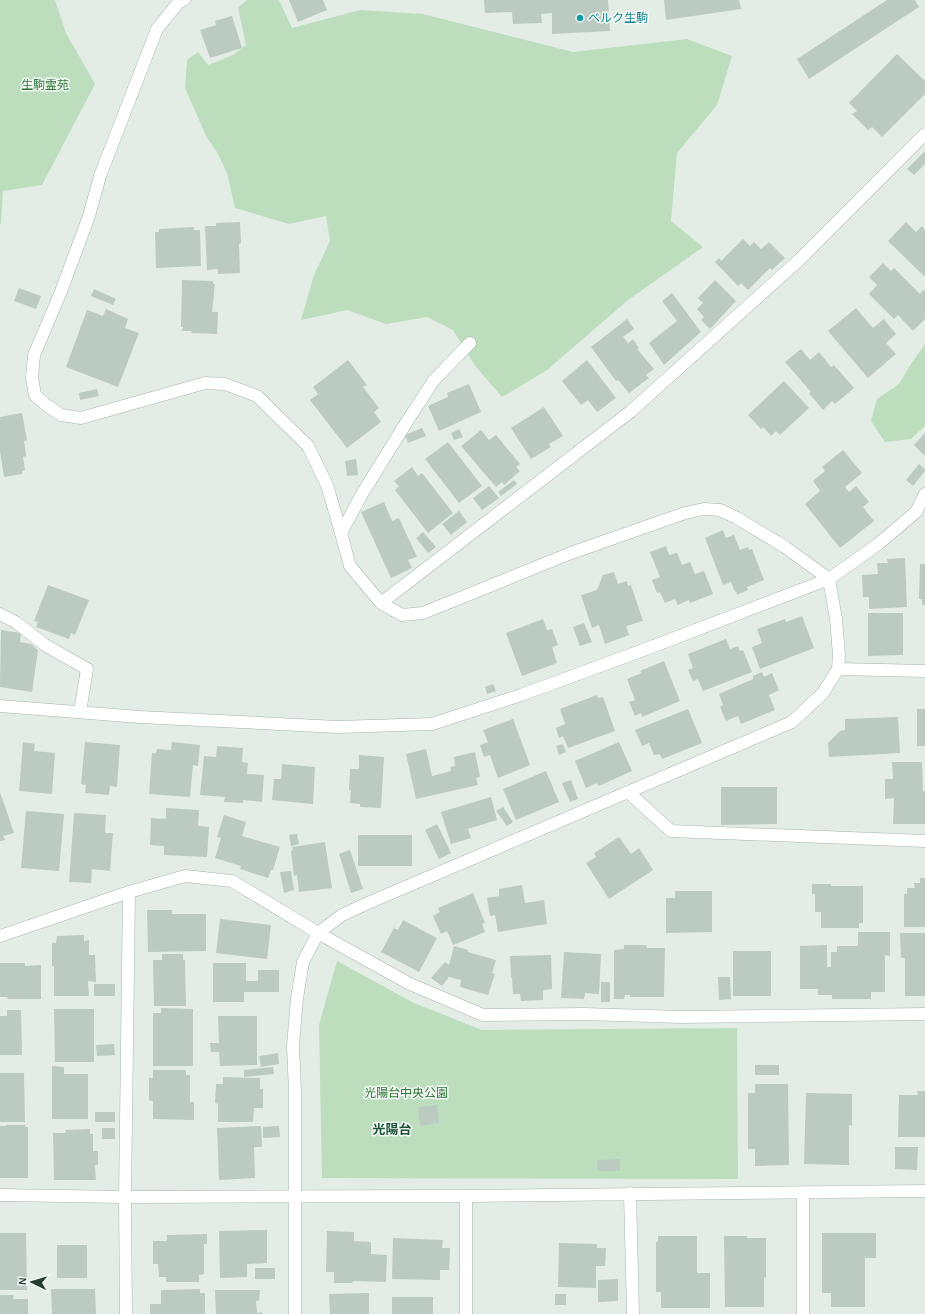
<svg xmlns="http://www.w3.org/2000/svg" width="925" height="1314" viewBox="0 0 925 1314" font-family="'Alegreya Sans','Noto Sans JP',sans-serif">
	<style>
		.green { fill: #bcdebd }
		.building { fill: #bbcbc1 }
		.lines { fill: none; stroke-linecap: round; stroke-linejoin: round }
		.service-casing { stroke: #a5b5ac; stroke-width: 13 }
		.minor-casing { stroke: #a5b5ac; stroke-width: 13 }
		.service { stroke: #fff; stroke-width: 12 }
		.minor { stroke: #fff; stroke-width: 12 }
		.culture-dot { fill: #0f9aa8; stroke: #f4f9f5; stroke-width: 1.5 }
		.labels { text-anchor: middle; dominant-baseline: central; stroke-width: 3; stroke-linejoin: round; paint-order: stroke }
		.culture-label { font-size: 12px; fill: #0d838f; stroke: #f4f9f5; text-anchor: start }
		.park-label { font-size: 12px; fill: #2c7736; stroke: #f4f9f5 }
		.neighbourhood-label { font-size: 13px; font-weight: bold; fill: #1e5238; stroke: #f4f9f5 }
	</style>
	<rect width="100%" height="100%" fill="#e3ede6"/>
	<path class="green" d="M0,0H55L66,33L95,84L42,185L3,191L1,224H0Z
		M247,0H279L292,28L360,10L423,14L573,52L687,39L732,56L717,105L677,153L671,221L703,247L628,300L547,370L502,397L476,367L453,330L427,317L386,324L347,310L301,320L314,275L330,241L326,216L289,224L235,208L227,173L217,152L207,138L185,88L187,60L198,52L208,65L233,55L246,45L238,8Z
		M925,344V426L911,439L885,442L871,421L877,399L899,384L911,364Z
		M337,961L414,1003L482,1030L737,1028L738,1179L322,1178L319,1025Z"/>
	<path class="building" d="M289,0H323L327,10L298,22Z
		M484,0H608L610,31L552,34V13L541,14L542,23L513,24L512,12L485,13Z
		M664,0H739L741,9L666,20Z
		M887,0H915L919,7L809,79L797,59Z
		M232,16L242,48L210,58L200,30L216,25L215,21Z
		M897,54L925,81V94L882,137L872,127L868,130L852,114L857,111L849,103Z
		M925,151V164L914,175L907,169Z
		M240,222L241,243L239,244L240,273L218,274V269L207,270L205,226H216V223Z
		M906,222L916,232L922,226L925,230V277L888,241Z
		M194,227V230H200L201,266L156,268L155,232H159V229Z
		M743,239L750,246L754,242L761,249L769,242L785,258L772,270L770,268L748,290L741,283L738,286L715,262L719,258L721,261Z
		M883,263L891,271L894,268L920,294L923,290L925,291V319L913,331L898,315L894,319L869,294L877,285L869,277Z
		M182,280L213,281V284H215L212,312H218L217,334L191,333L192,331H182L183,327H181Z
		M715,280L736,301L710,329L701,320L704,317L697,309L703,303L698,298Z
		M19,288L41,296L36,309L14,301Z
		M94,289L116,299L113,305L91,296Z
		M672,293L701,332L664,365L649,343L677,321L662,301Z
		M856,308L873,328L884,319L896,334L886,343L896,354L868,378L828,331Z
		M106,309L128,319L125,328L139,333L118,387L66,367L87,310L103,316Z
		M627,319L634,329L623,337L628,343L633,339L639,348L637,349L654,369L646,375L649,378L629,393L618,380L616,381L591,347Z
		M801,349L810,360L819,352L831,367L834,365L854,388L835,404L832,401L823,410L809,393L811,392L785,362Z
		M348,360L367,385L363,387L379,408L374,412L381,422L347,448L310,400L318,394L313,387Z
		M587,360L616,398L597,412L588,400L581,405L562,381Z
		M784,381L809,408L780,435L776,431L771,436L763,427L761,429L748,415Z
		M469,384L481,412L439,431L428,406L448,397L447,393Z
		M97,389L99,396L80,400L79,393Z
		M544,407L563,436L549,444L551,447L531,459L511,428Z
		M22,413L27,440L24,441L26,456L23,457L25,470L22,471V474L4,477L0,451V417Z
		M422,428L426,436L408,443L405,435Z
		M459,429L463,437L454,440L451,433Z
		M481,430L489,440L496,435L520,464L516,467L520,471L504,485L502,482L496,487L461,446Z
		M925,433V456L914,445Z
		M448,442L482,486L459,503L425,459Z
		M843,450L862,473L845,487L849,492L856,486L869,502L863,507L874,521L840,548L805,504L820,491L813,481L825,471L822,467Z
		M356,459L358,475L347,476L345,461Z
		M919,464L925,469V471L913,486L906,480Z
		M412,467L418,476L422,473L453,513L428,533L395,490L399,486L394,481Z
		M514,480L517,484L501,496L498,492Z
		M489,486L499,498L482,510L473,498Z
		M384,502L392,521L399,518L417,557L408,560L412,568L391,578L361,512Z
		M459,511L467,522L451,535L442,524Z
		M723,530L726,538L734,535L740,550L748,547L749,550L752,549L764,580L747,587L748,590L737,595L736,591L735,592L731,582L723,585L705,538Z
		M423,532L436,547L428,553L416,538Z
		M666,546L669,555L677,553L682,565L690,562L695,574L704,571L713,594L690,603L689,600L678,605L675,599L665,603L660,592L657,593L652,580L660,577L650,552Z
		M905,558L907,607L869,609V597H863L862,575L878,574L877,563H888L887,559Z
		M920,564H925V605H922V599H919Z
		M614,572L618,584L627,581L628,586L631,585L643,621L626,626L629,635L605,644L599,625L592,628L581,595L597,590L603,575Z
		M48,585L89,600L75,635L71,633L69,639L36,627L38,622L34,621Z
		M868,613H903V655L868,656Z
		M802,616L814,648L760,669L752,647L762,643L757,629L785,619L786,622Z
		M543,619L547,630L552,629L558,645L552,647L557,663L522,676L506,633Z
		M584,623L592,642L580,646L573,627Z
		M1,630L21,633L20,642L31,644L38,650L32,692L0,687Z
		M726,639L730,649L738,646L740,651L743,650L752,672L703,691L698,679L693,681L688,670L693,668L688,654Z
		M664,661L680,701L642,717L641,713L635,716L629,702L635,700L627,679L642,673L640,671Z
		M762,672L764,677L772,673L779,690L769,695L775,710L741,724L738,716L726,721L720,707L723,705L719,694L753,679V676Z
		M493,684L496,691L487,694L485,687Z
		M597,695L598,698L603,697L615,731L568,748L563,736L559,738L556,728L565,724L560,709Z
		M688,709L702,743L662,759L660,754L654,755L649,743L642,746L635,730Z
		M917,709H925V746H917Z
		M898,717L900,753L829,757L828,743L840,731L845,730V719Z
		M513,719L530,765L498,778L490,755L484,757L480,745L488,742L483,730Z
		M23,742L35,744L34,751L55,753L52,794L19,791Z
		M85,742L120,745L117,787L110,786L109,795L85,793L86,785L81,784Z
		M172,742L200,745L198,766L193,765L190,797L149,794L152,753H156L157,749L171,750Z
		M619,742L632,771L599,786L597,783L586,788L575,761Z
		M563,744L566,752L559,755L556,746Z
		M217,746L243,748L242,762L248,763L247,774L264,775L262,802L243,800V803L224,802L225,797L200,795L204,756L216,757Z
		M426,749L432,776L451,771L450,767L455,766L454,757L475,752L480,777L476,778L478,785L416,799L406,754Z
		M359,755L384,757L381,808L360,807V804L350,803L351,790H349L350,769H359Z
		M892,762H922L923,791H925V824H893L894,798L885,799V779H893Z
		M282,764L315,767L313,804L272,800L274,779H281Z
		M546,771L559,802L516,820L503,789Z
		M571,780L578,799L570,802L562,783Z
		M721,787H777V824L721,825Z
		M0,792L14,833L3,836L5,840L0,841Z
		M491,797L497,820L468,829L471,838L451,844L441,812Z
		M503,807L513,822L507,826L496,811Z
		M166,808L199,810L198,826L209,827L207,857L164,855V846L150,845L151,818L166,819Z
		M26,811L64,814L59,871L21,868Z
		M74,813L106,815L105,833H113L110,871L92,869L91,883L69,882Z
		M224,815L246,822L242,836L280,847L273,870H271L268,878L240,869L241,866L215,858L221,838L217,837Z
		M437,824L451,853L439,859L425,830Z
		M297,834L299,844L291,846L289,835Z
		M358,835H412V866H358Z
		M619,837L631,854L639,848L653,870L609,899L586,863L596,857L594,853Z
		M325,842L332,888L299,892L297,875L294,876L291,851L293,850L292,847Z
		M350,850L363,889L351,893L339,854Z
		M291,871L294,890L284,893L280,872Z
		M920,878H925V927H904V894H907V888H915L914,883H920Z
		M812,884H831V886H863V923H859V928H821V912H815V894H812Z
		M522,885L525,903L544,900L547,924L498,932L495,915L490,916L487,898L499,896V889Z
		M675,891H712V932L666,933V898H675Z
		M473,893L485,923L482,924L485,932L453,945L447,931L441,934L433,916L440,912L438,908Z
		M147,910H172V914H206V951L148,952Z
		M220,919L271,925L267,959L216,953Z
		M403,920L437,938L419,972L381,952L394,928L398,930Z
		M858,932H890V956L885,955V992H871V999H832V995H818V989H800V946L827,945V967H831V952H837V946H858Z
		M900,933H925V996H905V958H901Z
		M84,935V941L89,940V955H95L96,982L88,981L89,996H54V966H52V943H56L57,936Z
		M624,945H646L647,948H665L664,997H630V995H625L624,999H614V950L624,949Z
		M454,946L468,950V952L496,960L492,973L495,974L488,995L460,987L461,980L449,977L442,986L431,978L445,962L449,965Z
		M733,951H771V996H733Z
		M564,952L601,954L599,994L585,993L584,999L561,998Z
		M162,954H183V960H185L186,1006H154L153,960H162Z
		M551,955L552,989L543,990V1000L521,1001L520,994H513L512,978H511L510,956Z
		M0,963H25V966L41,965V999H8L7,997H0Z
		M213,963H246V981H258V970H279V992H244V1002H213Z
		M718,977H730L731,999L719,1000Z
		M601,982H610V1002H601Z
		M94,984H115V996H94Z
		M161,1008L193,1009V1066H153V1013H161Z
		M54,1009H94V1062H55Z
		M7,1010H21L22,1055H0V1016H7Z
		M218,1016H257V1065L220,1066L219,1052H211L210,1043H219Z
		M114,1044L115,1055L97,1056L96,1045Z
		M278,1053L279,1064L261,1067L259,1056Z
		M755,1065H779V1075H755Z
		M52,1066L64,1067V1074H88V1119H52Z
		M273,1067L274,1074L244,1077V1070Z
		M153,1070H186V1075H190V1102H194V1120L153,1119V1101L149,1100V1078H153Z
		M0,1073H24L25,1122H0Z
		M223,1077L260,1078V1089H263V1108H254L253,1122H218V1104L215,1103L216,1084H223Z
		M755,1084H788L789,1165L755,1166V1149H748V1093H755Z
		M917,1091H925V1137H898L899,1095H918Z
		M806,1093L852,1094V1126L849,1125V1165L804,1164Z
		M437,1105L439,1123L420,1126L418,1107Z
		M95,1112H115V1122H95Z
		M6,1125H26L25,1127H28V1178H0V1126H6Z
		M261,1126L262,1147H254L255,1178L219,1180L217,1128Z
		M279,1126L280,1137L263,1138V1127Z
		M102,1128H115V1139H102Z
		M90,1129V1134H93V1151H98V1165H95L96,1180H54L53,1133H66L65,1130Z
		M895,1147H918L917,1170L895,1169Z
		M620,1159V1171H597V1160Z
		M267,1230V1263L247,1264V1277L220,1278L219,1231Z
		M327,1231L354,1232V1241L371,1242V1254L387,1255L386,1282L353,1281L352,1283H334V1272H326Z
		M0,1233H26L27,1290H0Z
		M822,1233H876V1258H865V1307H831V1293H822Z
		M207,1234V1244H204V1274L199,1275V1282H166V1277H159L158,1264H153V1241H167V1235Z
		M658,1236H697V1273H710V1308H661V1292H656V1242H658Z
		M724,1236H747V1238H766V1277L764,1278V1307H725Z
		M393,1238L443,1240L442,1248H450L449,1270H440V1280L392,1279Z
		M559,1243L597,1244V1248H606L605,1266H596V1288L558,1287Z
		M57,1245H87V1278H57Z
		M255,1268H275V1279H255Z
		M618,1279V1301L598,1302V1280Z
		M51,1289H95L96,1314H52Z
		M200,1289V1293H205V1314H150V1304H161V1290Z
		M215,1290H260L259,1301H256L257,1313L262,1312V1314H216Z
		M369,1293V1314H330L329,1294Z
		M555,1294H566V1305H555Z
		M0,1295H14L13,1299H28V1314H0Z
		M392,1297H433V1314H392Z"/>
	<g class="lines">
		<g class="service-casing">
			<path id="service" d="M341,533L362,494L406,423L434,380L470,343"/>
		</g>
		<g class="minor-casing">
			<path id="minor" d="M184,0L178,3L157,29L100,176L89,216L60,294L34,355L32,378L35,395L45,404L61,415L81,418L205,383L225,384L257,396L308,446L327,485L341,533L350,566L381,603L402,615L423,613L571,553L685,513L704,509L720,510L737,518L785,547L829,579L836,619L839,655L838,669L823,693L792,722L368,903L342,915L318,933L303,962L297,998L293,1046L295,1092V1314
				M381,603L630,412L797,262L925,134
				M0,614L17,623L45,645L87,669L80,712
				M838,669L925,671
				M0,706L140,717L338,727L432,724L521,695L646,649L829,579L877,545L916,512L925,494
				M628,792L671,831L925,841
				M0,936L129,892L185,876L232,881L318,933L410,984L483,1015L584,1014L682,1017L925,1014
				M630,1193L633,1314
				M0,1195L125,1197L466,1196L925,1191
				M466,1196V1314
				M126,1314L125,1197L129,892
				M803,1314V1193"/>
		</g>
		<use href="#service" class="service"/>
		<use href="#minor" class="minor"/>
	</g>
	<circle class="culture-dot" cx="580" cy="18" r="4"/>
	<g class="labels">
		<g class="culture-label">
			<text x="588" y="18">ベルク生駒</text>
		</g>
		<g class="park-label">
			<text x="45" y="85">生駒霊苑</text>
			<text x="406" y="1093">光陽台中央公園</text>
		</g>
		<g class="neighbourhood-label">
			<text x="392" y="1130">光陽台</text>
		</g>
	</g>
	<g transform="translate(32 1282) rotate(275)" stroke="#f4f9f5" stroke-width="3" paint-order="stroke">
	<path d="M0-3L7 15L0 10L-7 15Z" fill="#223f30"/>
	<text y="-6" font-size="11" font-weight="bold" text-anchor="middle" fill="#223f30">N</text>
	</g>
</svg>
